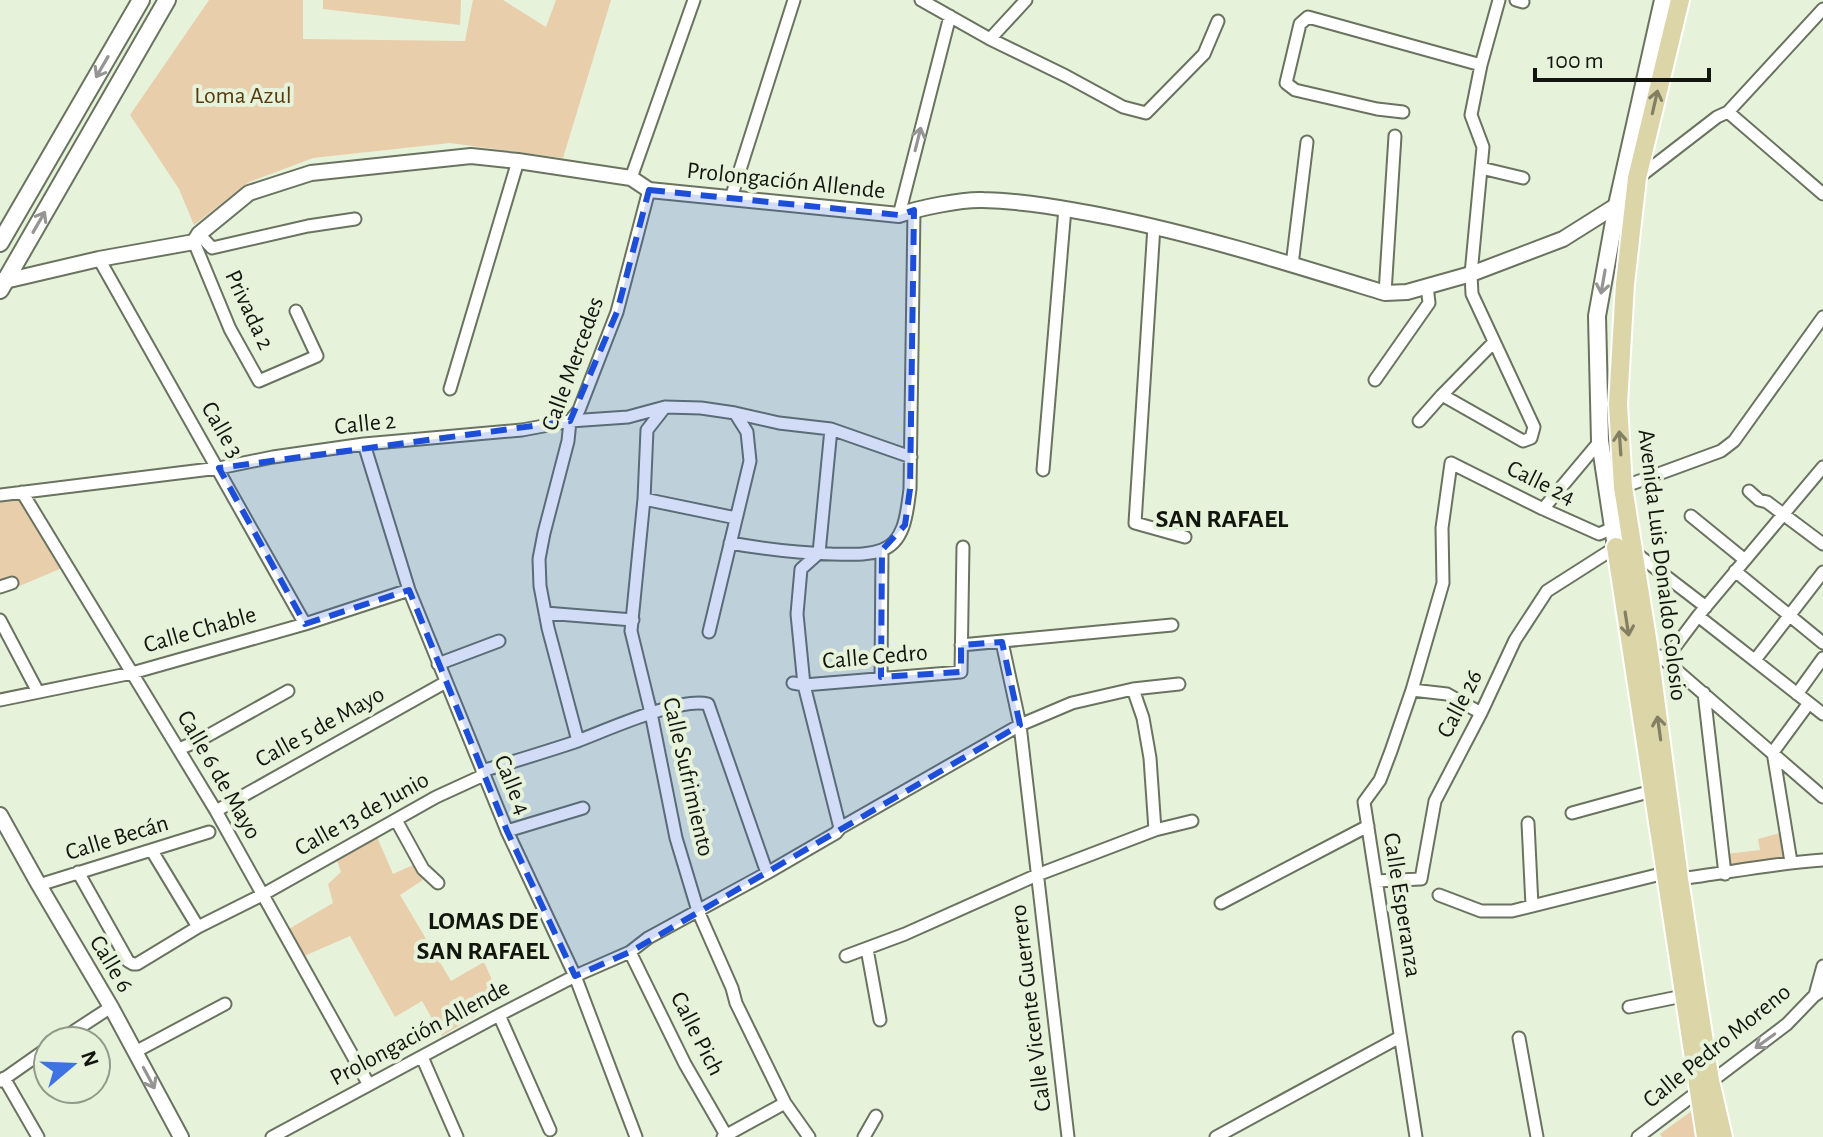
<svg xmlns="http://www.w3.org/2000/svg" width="1823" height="1137" viewBox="0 0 1823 1137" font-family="'Alegreya Sans',sans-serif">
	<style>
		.green { fill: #e8ceab }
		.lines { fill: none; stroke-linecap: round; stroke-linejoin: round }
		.minor-casing { stroke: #69735f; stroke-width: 15 }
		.tertiary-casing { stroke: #69735f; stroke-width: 18 }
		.secondary-casing { stroke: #69735f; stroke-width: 20 }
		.primary-casing { stroke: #fff; stroke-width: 22 }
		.minor { stroke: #fff; stroke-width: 11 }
		.tertiary { stroke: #fff; stroke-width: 14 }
		.secondary { stroke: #fff; stroke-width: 16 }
		.primary { stroke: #dcd5a8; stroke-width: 18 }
		.oneway { stroke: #959693 }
		.oneway2 { stroke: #827f63 }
		.marked { fill: #1d4ed8; fill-opacity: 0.2; stroke: #1d4ed8; stroke-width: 6; stroke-dasharray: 16 10; stroke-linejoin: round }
		.labels { text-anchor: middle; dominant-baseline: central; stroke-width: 8; stroke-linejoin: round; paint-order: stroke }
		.park-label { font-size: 24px; fill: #563a0d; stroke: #e7f2db }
		.street-label { font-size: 24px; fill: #13160f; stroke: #e7f2db }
		.neighbourhood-label { font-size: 26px; font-weight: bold; fill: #13160f; stroke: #e7f2db }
	</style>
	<rect width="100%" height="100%" fill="#e7f2db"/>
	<path class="green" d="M209,0H303V39L465,41L473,0H503L546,27L556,0H611L563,158L450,143L313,158L249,182L194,225L179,189L130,115Z
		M323,0H461L460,25L323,9Z
		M21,496L62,568L17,587L15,583L0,587V498Z
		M1784,832L1789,860L1727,871L1725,854L1760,850L1758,839Z
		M377,837L393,874L413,865L423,880L400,895L451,981L484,962L501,1000L442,1036L422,1001L395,1017L350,936L302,957L287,930L333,903L328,884L341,872L336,858Z
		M1693,1110L1701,1137H1662L1660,1134Z"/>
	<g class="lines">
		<g class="minor-casing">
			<path id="minor" d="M921,0L990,39L1066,76L1123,107L1146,113L1204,54L1218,21
				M1516,0L1523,2
				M990,39L1026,0
				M1403,112L1377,109L1295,90L1286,83L1300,24L1308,17L1481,65
				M1728,112L1823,194
				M1481,168L1523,178
				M631,178L694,0
				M1638,178L1717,117L1728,112L1823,9
				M731,198L794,0
				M899,215L950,16
				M1154,226L1135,523L1185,537
				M199,234L212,248L308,226L355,219
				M194,242L230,329L259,381L317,356L296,311
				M99,259L305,624
				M1292,265L1307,142
				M1385,293L1395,136
				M1375,380L1429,303L1427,286
				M450,389L518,161
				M1442,395L1523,441L1531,438L1534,427L1472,294L1471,274L1483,147L1471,115L1481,65L1499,0
				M665,407L647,430L644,499L631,631L651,713L676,838L698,911L732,988L736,1003L785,1103L809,1137
				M1419,421L1442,395L1494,342
				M831,429L819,553L801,569L797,614L804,685L840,828
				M364,444L409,590L507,831L575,976L636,1137
				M1043,470L1065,208
				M1623,487L1721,451L1734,441L1823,317
				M1749,491L1759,500L1767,502L1823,544
				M22,492L216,811L369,1085
				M0,495L219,468L273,457L364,444L522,430L570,421L628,417L665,407L701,408L735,413L779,423L831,429L911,457
				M644,499L736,518
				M1543,509L1600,441
				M1691,516L1745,560
				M730,543C764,549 797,553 832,554C850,554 866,556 882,550
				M1633,551L1706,607
				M1735,571L1823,643
				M0,587L12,583
				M545,613L633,620
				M1698,616L1823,714
				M0,620L38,692
				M709,632L750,461L747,432L735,413
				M1002,642L1020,725L1068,1137
				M961,645L1172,625
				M1660,656L1823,797
				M1665,660L1698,616L1823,467
				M1755,660L1823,572
				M438,664L499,641
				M881,677L882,550C906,541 907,510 910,489L914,210
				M793,683L804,685L961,672L963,547
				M1133,689L1143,718L1150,758L1155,830
				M1412,690L1447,694L1481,713
				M1704,693L1725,874
				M1797,694L1823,658
				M0,700L132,673L305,624L409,590
				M578,741L548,628L540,586L539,559L544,533L568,441L570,421L579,410L617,312L649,190
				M179,749L200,740L288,691
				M482,771C512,762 542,753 572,743C603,732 677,697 708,704L767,873
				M216,811L446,682
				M1572,813L1652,791
				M396,820L423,869L438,883
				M1528,823L1532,906
				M507,831L583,808
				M152,851L198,927
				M1791,862L1773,752L1809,703
				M78,872L128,961L133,964H137L198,927L262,895L436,797L484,775
				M1679,879C1727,873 1775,863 1823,860
				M1376,881L1421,879L1435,801L1481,713L1515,640L1547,591L1616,547
				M39,885L209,832
				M1439,895L1481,911H1512L1665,873
				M1221,903L1368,826
				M867,949L880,1020
				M630,952L685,1064L726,1135
				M846,956L905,934L1037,875L1155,830L1192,821
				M1815,995L1823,966
				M1629,1007L1683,996
				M499,1015L550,1130
				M1519,1038L1537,1137
				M59,1041L111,1007
				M135,1052L225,1004
				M422,1057L457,1137
				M4,1078L38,1137
				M1,1081L48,1048
				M272,1137L499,1015L575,976L630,952L648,938L767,873L836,833L840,828L1020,725L1072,703L1133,689L1179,684
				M723,1137L785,1103
				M864,1137L876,1116
				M1216,1137L1400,1037
				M1416,1137L1364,802L1380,780L1391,751L1412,690L1443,583L1442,528L1451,463L1543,509L1599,534L1613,528
				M1638,1137L1787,1024L1814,996L1823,990"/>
		</g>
		<g class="tertiary-casing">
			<path id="tertiary" d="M0,280L5,281L99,259L194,242L199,234L249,193L311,173L471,156L518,161L631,178L649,190L899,215C919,208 962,199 983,200C1025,201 1068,209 1109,217C1203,236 1294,265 1385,293L1407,292L1471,274L1563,239L1617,205L1622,198
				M0,815L39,885L111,1007L181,1137"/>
		</g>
		<g class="secondary-casing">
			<path id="secondary" d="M0,243L141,0
				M0,290L167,0
				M1616,547L1600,441L1597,316L1617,205L1663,0"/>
		</g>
		<g class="primary-casing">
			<path id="primary" d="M1680,0L1637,178L1625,284L1618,404L1623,487L1648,645L1679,879L1710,1081L1723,1137
				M1616,547L1706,1137"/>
		</g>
		<use href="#minor" class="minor"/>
		<use href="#tertiary" class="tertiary"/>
		<use href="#secondary" class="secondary"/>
		<use href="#primary" class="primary"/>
	</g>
	<defs><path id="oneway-shaft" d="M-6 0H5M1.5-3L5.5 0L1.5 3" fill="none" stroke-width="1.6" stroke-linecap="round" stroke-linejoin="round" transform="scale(2)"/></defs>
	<g class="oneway">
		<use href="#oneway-shaft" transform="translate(102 67) rotate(120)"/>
		<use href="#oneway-shaft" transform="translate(918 139) rotate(-76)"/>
		<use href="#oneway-shaft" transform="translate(39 222) rotate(-60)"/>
		<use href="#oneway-shaft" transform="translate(1603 282) rotate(100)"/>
		<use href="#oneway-shaft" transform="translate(1765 1041) rotate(144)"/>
		<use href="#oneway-shaft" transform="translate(149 1078) rotate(62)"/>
	</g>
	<g class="oneway2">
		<use href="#oneway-shaft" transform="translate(1655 102) rotate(-77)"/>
		<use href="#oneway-shaft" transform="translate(1620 443) rotate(-94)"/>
		<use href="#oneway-shaft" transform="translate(1627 624) rotate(81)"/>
		<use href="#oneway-shaft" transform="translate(1659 728) rotate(-98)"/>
	</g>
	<path class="marked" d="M649,190L899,215L914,210L910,489L905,525L882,550L881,677L961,672V645L1002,642L1020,725L630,952L575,976L507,831L409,590L305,624L219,468L570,421L617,312Z"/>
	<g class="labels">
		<g class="park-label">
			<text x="243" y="96">Loma Azul</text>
		</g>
		<g class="street-label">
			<text transform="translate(786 181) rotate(6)">Prolongación Allende</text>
			<text transform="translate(249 310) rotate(65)">Privada 2</text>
			<text transform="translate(573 364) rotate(-70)">Calle Mercedes</text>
			<text transform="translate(365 424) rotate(-6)">Calle 2</text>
			<text transform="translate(222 430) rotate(60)">Calle 3</text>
			<text transform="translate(1541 483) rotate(26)">Calle 24</text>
			<text transform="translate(1662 565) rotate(83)">Avenida Luis Donaldo Colosio</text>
			<text transform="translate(200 630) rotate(-16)">Calle Chable</text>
			<text transform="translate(875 657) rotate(-5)">Calle Cedro</text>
			<text transform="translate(1460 704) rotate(-63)">Calle 26</text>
			<text transform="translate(320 727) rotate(-29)">Calle 5 de Mayo</text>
			<text transform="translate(219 775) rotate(60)">Calle 6 de Mayo</text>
			<text transform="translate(688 777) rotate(77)">Calle Sufrimiento</text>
			<text transform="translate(512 785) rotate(68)">Calle 4</text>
			<text transform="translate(362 814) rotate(-29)">Calle 13 de Junio</text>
			<text transform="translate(117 838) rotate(-17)">Calle Becán</text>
			<text transform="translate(1402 905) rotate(81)">Calle Esperanza</text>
			<text transform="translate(111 964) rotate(59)">Calle 6</text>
			<text transform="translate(1031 1008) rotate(-97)">Calle Vicente Guerrero</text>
			<text transform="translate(420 1033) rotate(-28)">Prolongación Allende</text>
			<text transform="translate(697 1034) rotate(63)">Calle Pich</text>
			<text transform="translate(1717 1046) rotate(-39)">Calle Pedro Moreno</text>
		</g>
		<g class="neighbourhood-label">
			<text x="1222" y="519">SAN RAFAEL</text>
			<text x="483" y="921">LOMAS DE<tspan x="483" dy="30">SAN RAFAEL</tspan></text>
		</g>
	</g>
	<g transform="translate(72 1065) rotate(71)"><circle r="38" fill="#e7f2db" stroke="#929a89" stroke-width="2"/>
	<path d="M0-6L14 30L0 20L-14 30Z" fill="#3d73e3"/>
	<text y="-12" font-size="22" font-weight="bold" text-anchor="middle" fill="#13160f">N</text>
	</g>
	<path d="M1535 68v12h174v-12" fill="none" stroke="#13160f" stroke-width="4"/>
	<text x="1547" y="68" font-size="24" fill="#13160f" stroke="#e7f2db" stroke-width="6" paint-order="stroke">100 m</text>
</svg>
